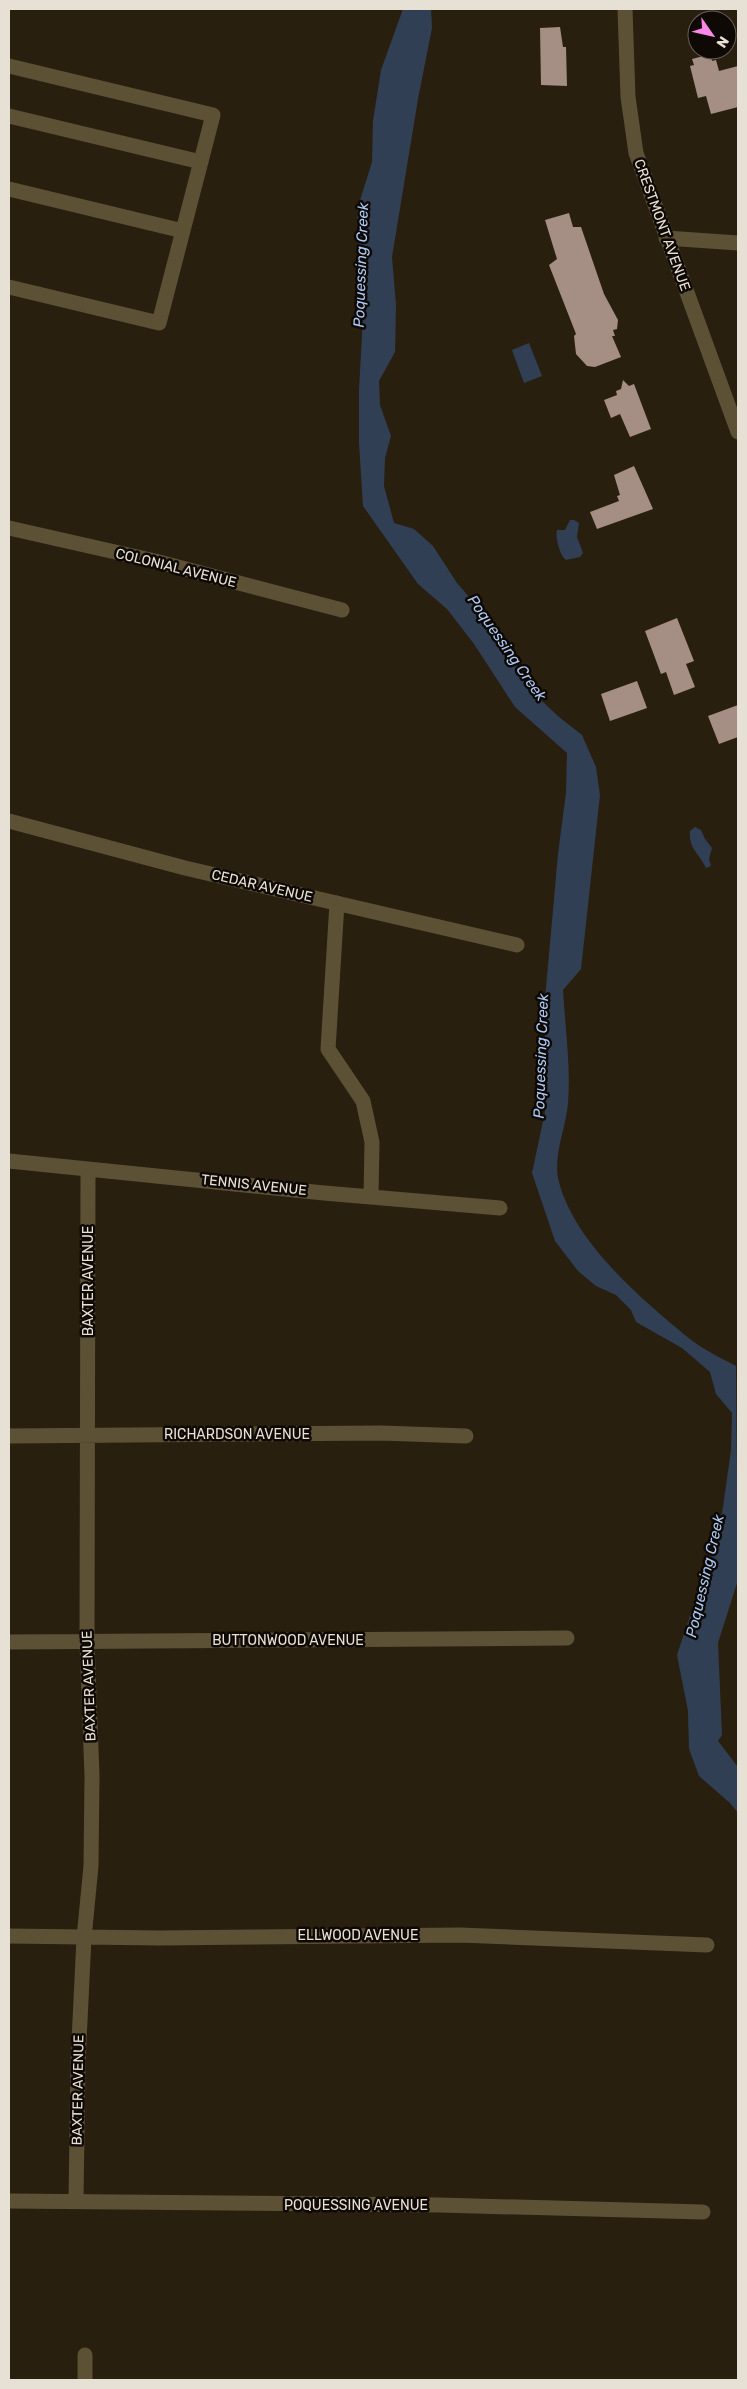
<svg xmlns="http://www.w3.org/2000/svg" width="747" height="2389" viewBox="0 0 747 2389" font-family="Rubik,sans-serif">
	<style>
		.water { fill: #313f55 }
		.building { fill: #a58e84 }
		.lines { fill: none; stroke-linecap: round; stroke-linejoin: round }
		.minor { stroke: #5d5135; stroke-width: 15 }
		.labels { text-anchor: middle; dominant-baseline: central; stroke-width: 5; stroke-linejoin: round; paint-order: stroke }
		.street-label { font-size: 14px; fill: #e7e0d5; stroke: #0e0904 }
		.water-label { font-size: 15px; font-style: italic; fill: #abc9f6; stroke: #0e0904 }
	</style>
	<rect width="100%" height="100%" fill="#291f0f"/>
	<path class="water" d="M403,9H431L432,28L418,99L392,257L396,305L395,352L379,381L380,405L391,436L385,458L384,486L394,523L414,529L433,546L457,583L502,635L528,688L559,717L582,735L596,767L600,795L581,969L563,990C565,1027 571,1066 568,1103C566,1128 552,1158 559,1182C574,1241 639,1297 685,1335C700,1348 719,1357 736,1366L738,1580L718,1643L722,1735L718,1741L738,1767V1813L730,1803L699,1776L689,1749L688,1711L677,1655L721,1521L731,1450L732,1413L716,1394L710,1372L682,1348L636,1322L631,1310L616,1295L596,1286L578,1271L555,1241L532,1173L545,1112V999L558,854L566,793L567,753L515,707L474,644L447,609L418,584L363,506L359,443V389L363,318L357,210L372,162L373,121L381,70Z
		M529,343L542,376L524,383L512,350Z
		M570,520H574L579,523L577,537L583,553L580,557L566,560C560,556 555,537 557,530H565Z
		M695,827L701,830L705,839L712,848L709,859L711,866L706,868C700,854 688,848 690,831Z"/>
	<path class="building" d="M560,27L563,47H566L567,86L541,85L540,28Z
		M711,54L712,61L716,60L719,71L738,66V107L711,114L706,96L698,98L690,66L694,65L692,59Z
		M569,213L573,227H581L604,294L618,320L617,329L613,330L615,336H612L621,357L595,367L587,366L576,354L574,336L576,334L549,265L557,259L545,220Z
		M623,380L629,386L634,384L651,429L630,437L620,414L611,418L604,400L617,395L616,391L621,389Z
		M634,466L653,509L597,529L590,512L619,501L617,496L620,495L614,475Z
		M677,618L694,661L686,664L695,687L674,695L666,672L661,674L645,631Z
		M637,681L647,708L610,721L601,694Z
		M738,705V737L719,744L708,716Z"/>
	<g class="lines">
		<path class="minor" d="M625,9L628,97L636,153L738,432
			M9,66L213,115L159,323L9,287
			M9,116L201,162
			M9,189L183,231
			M666,238L738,243
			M9,528L155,561L342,610
			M9,821L185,868L517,945
			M337,903L328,1049L363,1101L372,1142L371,1197
			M9,1161L324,1193L500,1208
			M9,1436L381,1433L466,1436
			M9,1642L567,1638
			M9,1936L160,1938L460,1935L707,1945
			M9,2201L439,2205L703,2212
			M76,2201L78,2062L84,1938L91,1866L92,1776L87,1642L88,1170
			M85,2380V2355"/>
	</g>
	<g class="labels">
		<g class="street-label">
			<text transform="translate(662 225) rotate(70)">CRESTMONT AVENUE</text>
			<text transform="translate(176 568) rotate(14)">COLONIAL AVENUE</text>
			<text transform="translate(262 886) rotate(13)">CEDAR AVENUE</text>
			<text transform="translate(254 1185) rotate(6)">TENNIS AVENUE</text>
			<text transform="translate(88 1281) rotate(-90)">BAXTER AVENUE</text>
			<text x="237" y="1434">RICHARDSON AVENUE</text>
			<text x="288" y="1640">BUTTONWOOD AVENUE</text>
			<text transform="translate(89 1686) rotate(-92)">BAXTER AVENUE</text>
			<text x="358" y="1935">ELLWOOD AVENUE</text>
			<text transform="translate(78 2090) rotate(-89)">BAXTER AVENUE</text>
			<text x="356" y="2205">POQUESSING AVENUE</text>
		</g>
		<g class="water-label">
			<text transform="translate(361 265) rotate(-88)">Poquessing Creek</text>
			<text transform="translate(507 648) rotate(55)">Poquessing Creek</text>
			<text transform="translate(541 1056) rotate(-88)">Poquessing Creek</text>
			<text transform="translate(705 1576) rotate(-77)">Poquessing Creek</text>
		</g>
	</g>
	<rect width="747" height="2389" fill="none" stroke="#e7e0d5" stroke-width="20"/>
	<g transform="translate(712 35) rotate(124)"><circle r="24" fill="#0e0904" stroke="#655f58"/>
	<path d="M0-4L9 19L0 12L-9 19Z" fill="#f987e8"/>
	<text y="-8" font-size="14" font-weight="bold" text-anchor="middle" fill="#e7e0d5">N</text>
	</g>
</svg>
